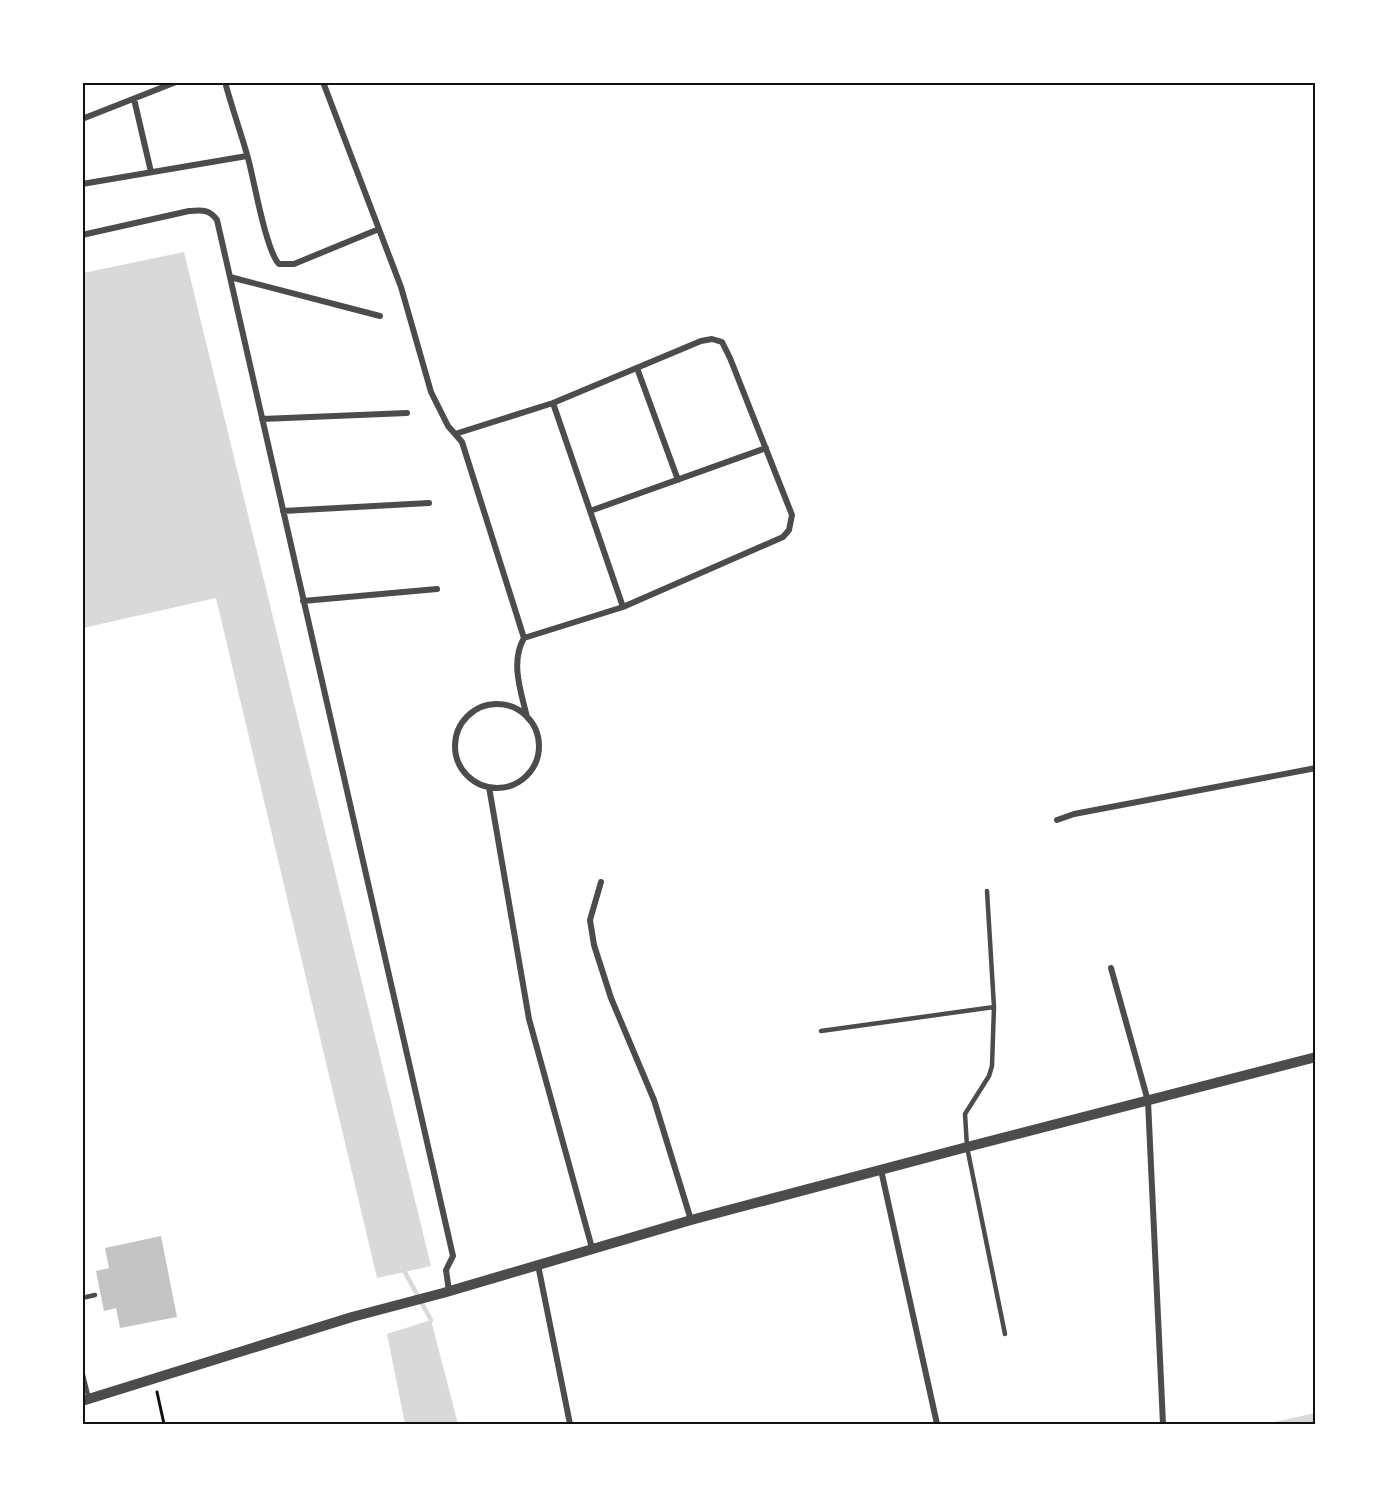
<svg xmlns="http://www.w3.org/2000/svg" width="1398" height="1507" viewBox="0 0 1398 1507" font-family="'Archivo Narrow',sans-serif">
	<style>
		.water { fill: #d9d9d9 }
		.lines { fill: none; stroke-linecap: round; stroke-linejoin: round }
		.stream { stroke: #d9d9d9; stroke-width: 4.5 }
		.building { fill: #c4c4c4 }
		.path { stroke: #111; stroke-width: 3 }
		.service { stroke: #4c4c4c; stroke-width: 4.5 }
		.minor { stroke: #4c4c4c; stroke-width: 6 }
		.tertiary { stroke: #4c4c4c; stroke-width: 10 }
		.neatline { fill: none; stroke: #111; stroke-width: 2 }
	</style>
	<rect width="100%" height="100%" fill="#fff"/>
	<path class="water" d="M184,252L431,1266L377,1278L216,598L83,628V273Z
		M431,1320L458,1424H405L387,1334Z
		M1315,1413V1424H1266Z"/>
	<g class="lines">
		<path class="stream" d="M402,1267L431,1320"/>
	</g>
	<path class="building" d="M161,1236L177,1317L120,1328L116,1308L104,1311L96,1271L109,1268L105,1248Z"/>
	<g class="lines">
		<path class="path" d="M157,1392L164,1424"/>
		<path class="service" d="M987,891L994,1007L992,1066L989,1076L965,1114L967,1147L1005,1334
			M821,1031L994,1007
			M82,1298L95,1295
			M82,1371L89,1399"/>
		<path class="minor" d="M225,82C232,108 241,133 248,158C254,180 266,251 279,264H294L379,229
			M323,82L401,287L431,392L448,426L462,442L524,638
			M134,99L151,172
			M82,119L176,82
			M82,184L247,156
			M82,235L189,211C202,210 209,209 217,220L453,1256L446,1270L449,1291
			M230,277L380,316
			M637,368L678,480
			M553,403L623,607
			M262,419L407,413
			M455,434L553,403L701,341L712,339L722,342L730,358L792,515L789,530L783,537L623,607L524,638C510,662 521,692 527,717
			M283,511L429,503
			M590,511L766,448
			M303,601L437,589
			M455 746a42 42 0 1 1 84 0a42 42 0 1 1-84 0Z
			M489,787L529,1019L592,1248
			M1057,820L1074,814L1316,768
			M601,882L590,920L594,945L611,998L654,1100L691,1220
			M1111,968L1148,1101L1163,1424
			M881,1170L937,1424
			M538,1265L570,1424"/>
		<path class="tertiary" d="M82,1401L352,1317L443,1293L691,1220L967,1147L1316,1057"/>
	</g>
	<rect width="1398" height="1507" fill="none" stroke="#ffffff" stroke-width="168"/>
	<rect x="84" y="84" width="1230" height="1339" class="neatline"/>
</svg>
